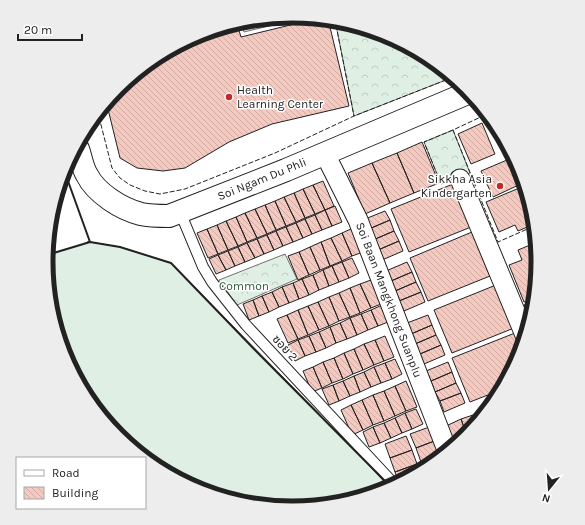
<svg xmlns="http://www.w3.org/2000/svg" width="585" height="525" viewBox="0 0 585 525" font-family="Karla,'Noto Sans Thai',sans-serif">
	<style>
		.grass { fill: #e0efe3; stroke: #6f6f6f }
		.forest { fill: url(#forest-crowns); stroke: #6f6f6f }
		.building { fill: url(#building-back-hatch); stroke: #222 }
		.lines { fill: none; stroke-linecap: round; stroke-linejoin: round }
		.lane-casing { stroke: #222; stroke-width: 12 }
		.street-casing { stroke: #222; stroke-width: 21 }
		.secondary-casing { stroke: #222; stroke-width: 24 }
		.lane { stroke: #fff; stroke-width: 10 }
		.street { stroke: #fff; stroke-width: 19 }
		.secondary { stroke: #fff; stroke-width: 22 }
		.fence { stroke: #222; stroke-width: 1; stroke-dasharray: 5 2; stroke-linecap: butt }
		.wall { stroke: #222; stroke-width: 2 }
		.poi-dot { fill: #c62828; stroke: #fff; stroke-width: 1.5 }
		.labels { text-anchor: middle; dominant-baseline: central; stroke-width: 3; stroke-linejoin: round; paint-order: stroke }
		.poi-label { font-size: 12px; fill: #222; stroke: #fff; text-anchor: start }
		.street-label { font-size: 12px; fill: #222; stroke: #fff }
		.park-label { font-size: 12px; fill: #2f5e38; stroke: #fff }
		.rim { fill: none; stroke: #222; stroke-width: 5 }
	</style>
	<defs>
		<pattern id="forest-crowns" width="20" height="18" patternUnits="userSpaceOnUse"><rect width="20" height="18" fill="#e0efe3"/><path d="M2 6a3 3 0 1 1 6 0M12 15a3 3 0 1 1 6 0" fill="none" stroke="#c0cdc2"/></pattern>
		<pattern id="building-back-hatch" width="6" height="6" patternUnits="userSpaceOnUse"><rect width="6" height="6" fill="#f3c9c0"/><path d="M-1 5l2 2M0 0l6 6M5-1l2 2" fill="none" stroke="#d0aca5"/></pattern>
	</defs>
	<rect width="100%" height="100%" fill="#fff"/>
	<path class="grass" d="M293,16L302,18L244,32L242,26Z
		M90,242L120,247L171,263L391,487L387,490L292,509L198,490L118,437L65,357L46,262L47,255Z"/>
	<path class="forest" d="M336,25L387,35L451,78L354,116Z
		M453,130L470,173L441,184L424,142Z
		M285,254L297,279L237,305L219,280Z"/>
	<path class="building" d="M311,20L329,23L349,106L272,124L229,142L185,168L163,171L137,168L120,158L107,105L118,88L198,35L238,27L241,37Z
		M482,123L495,154L471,164L458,134Z
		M494,129L520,168L523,183L493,197L481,171L507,160Z
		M422,142L439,183L414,193L397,153Z
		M397,153L414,193L390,203L372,163Z
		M372,163L390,203L365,214L348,173Z
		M323,181L334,206L325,210L313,185Z
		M453,184L471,227L409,252L391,209Z
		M313,185L325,210L315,214L303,189Z
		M524,186L532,225L518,231L515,225L499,232L486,202Z
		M303,189L315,214L305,218L294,193Z
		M294,193L305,218L296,222L284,197Z
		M284,197L296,222L286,226L275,201Z
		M275,201L286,226L276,230L265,205Z
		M265,205L276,230L267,234L255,209Z
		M335,206L342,222L332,226L325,210Z
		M255,209L267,234L257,238L245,213Z
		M325,210L332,226L322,230L315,215Z
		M385,211L390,220L369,229L365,219Z
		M245,213L257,238L247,242L236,217Z
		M315,215L322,230L312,234L305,219Z
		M236,217L247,242L238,246L226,221Z
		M305,219L312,234L303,238L296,223Z
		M390,220L394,231L373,240L369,229Z
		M226,221L238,246L228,250L217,225Z
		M296,223L303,238L293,242L286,227Z
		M217,225L228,250L218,254L207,229Z
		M286,227L293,242L283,246L276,231Z
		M353,228L363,252L352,256L342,233Z
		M207,229L218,254L208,258L197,233Z
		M276,231L283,246L274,250L267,235Z
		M394,231L399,241L378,250L373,240Z
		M472,232L490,276L428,301L410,258Z
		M342,233L352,256L342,261L331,238Z
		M267,235L274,250L264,254L257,239Z
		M331,238L342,261L330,266L321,242Z
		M257,239L264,254L255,258L247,243Z
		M399,241L403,251L382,260L378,250Z
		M321,242L330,266L320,270L310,247Z
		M247,243L255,258L245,262L238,247Z
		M535,243L539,263L532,299L524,302L509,265L522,260L518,250Z
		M238,247L245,262L235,266L228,251Z
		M310,247L320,270L309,275L299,252Z
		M228,251L235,266L226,270L218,255Z
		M299,252L309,275L298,280L288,256Z
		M218,255L226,270L216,274L209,259Z
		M352,258L359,273L349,278L342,262Z
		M342,262L349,278L339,282L332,266Z
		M407,262L412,272L391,281L386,271Z
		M332,266L339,282L329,286L323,270Z
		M323,270L329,286L319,290L313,275Z
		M412,272L416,282L395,291L391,281Z
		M313,275L319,290L309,295L302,279Z
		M302,279L309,295L299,299L293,283Z
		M371,280L381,304L371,308L360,284Z
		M416,282L421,292L399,301L395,291Z
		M293,283L299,299L289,303L282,287Z
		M360,284L371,308L360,313L350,288Z
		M496,285L514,328L452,353L434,310Z
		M282,287L289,303L279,307L272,292Z
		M350,288L360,313L350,317L339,293Z
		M272,292L279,307L269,312L262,296Z
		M421,292L425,302L404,311L399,301Z
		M339,293L350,317L339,321L329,297Z
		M262,296L269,312L259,316L253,300Z
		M329,297L339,321L329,326L318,302Z
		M253,300L259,316L249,320L243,304Z
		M318,302L329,326L319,330L308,306Z
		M531,302L528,316L524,305Z
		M382,305L388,322L378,326L371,310Z
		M308,306L319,330L308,335L298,310Z
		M298,310L308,335L298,339L287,315Z
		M371,310L378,326L368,330L361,314Z
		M361,314L368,330L357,335L350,318Z
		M287,315L298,339L288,343L277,319Z
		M428,315L432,325L411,334L407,323Z
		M350,318L357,335L347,339L340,323Z
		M340,323L347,339L336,343L330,327Z
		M432,325L436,335L415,344L411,334Z
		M330,327L336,343L326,348L319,332Z
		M319,332L326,348L316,352L309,336Z
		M515,333L522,350L520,357L498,391L470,402L452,358Z
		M436,335L441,345L420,354L415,344Z
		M309,336L316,352L305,356L298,340Z
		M385,336L394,357L384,361L375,340Z
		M298,340L305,356L295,361L288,345Z
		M375,340L384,361L374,365L364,344Z
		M364,344L374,365L363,370L354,349Z
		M441,345L445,355L424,364L420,354Z
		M354,349L363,370L353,374L344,353Z
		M344,353L353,374L343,379L334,358Z
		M334,358L343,379L332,383L323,362Z
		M395,359L402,374L392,379L385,363Z
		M323,362L332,383L322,388L313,367Z
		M448,362L452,372L431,381L426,371Z
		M385,363L392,379L381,383L374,367Z
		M313,367L322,388L312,392L303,371Z
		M374,367L381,383L371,387L364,372Z
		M364,372L371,387L360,392L354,376Z
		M452,372L456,383L435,392L431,381Z
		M354,376L360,392L350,396L343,381Z
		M343,381L350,396L339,401L333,385Z
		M406,381L417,407L406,411L395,386Z
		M456,383L461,393L440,401L435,392Z
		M333,385L339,401L329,405L322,389Z
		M395,386L406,411L395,416L384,391Z
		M384,391L395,416L384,421L373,395Z
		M461,393L465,403L444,412L440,401Z
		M373,395L384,421L373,425L362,400Z
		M362,400L373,425L363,430L351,405Z
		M351,405L363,430L352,435L341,410Z
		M416,409L423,424L412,429L405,413Z
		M484,410L478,419L476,414Z
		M405,413L412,429L402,433L395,418Z
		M476,414L478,419L467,436L461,419Z
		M395,418L402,433L391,438L384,423Z
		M461,419L467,436L454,445L446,426Z
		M384,423L391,438L380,443L373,427Z
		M432,426L437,440L416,448L410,434Z
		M373,427L380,443L369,447L363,432Z
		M406,436L412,450L390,458L385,444Z
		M437,440L440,455L421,462L416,448Z
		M412,450L417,464L395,472L390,458Z
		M440,455L422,466L421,462Z
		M417,464L419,469L399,482L395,472Z"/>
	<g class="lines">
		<g class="lane-casing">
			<path id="lane" d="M180,212L203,267L212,282L246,325L395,485"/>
		</g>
		<g class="street-casing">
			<path id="street" d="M325,154L358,220L447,450
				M460,179L525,335"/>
		</g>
		<g class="secondary-casing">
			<path id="secondary" d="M78,149C81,157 82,167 87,175C96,193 121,209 141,214C150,216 159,216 169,216L286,170L470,92"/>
		</g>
		<use href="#lane" class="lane"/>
		<use href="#street" class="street"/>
		<use href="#secondary" class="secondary"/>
		<path class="fence" d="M336,25L354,116
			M485,115L453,130L498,242L532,227
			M99,117L112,168L120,178L130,185L145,191L160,194L185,189L275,153L354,116L451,78
			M453,130L424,142L441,184L453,179"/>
		<path class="wall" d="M64,170L90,242H88
			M47,255L90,242L120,247L171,263L254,349L389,485"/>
	</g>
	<g class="poi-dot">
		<circle cx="229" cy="97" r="4"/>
		<circle cx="500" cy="186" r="4"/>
	</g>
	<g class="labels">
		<g class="poi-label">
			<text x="237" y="90">Health<tspan x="237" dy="14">Learning Center</tspan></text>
			<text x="492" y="179" text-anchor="end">Sikkha Asia<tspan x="492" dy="14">Kindergarten</tspan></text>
		</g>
		<g class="street-label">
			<text transform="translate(262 179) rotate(-22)">Soi Ngam Du Phli</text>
			<text transform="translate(389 300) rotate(69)">Soi Baan Mangkhong Suanplu</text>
			<text transform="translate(285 348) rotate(47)">ซอย 2</text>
		</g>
		<g class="park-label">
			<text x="244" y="286">Common</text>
		</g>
	</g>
	<path d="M0 0H585V525H0ZM53 262a239 239 0 1 1 478 0a239 239 0 1 1-478 0Z" fill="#ededed" fill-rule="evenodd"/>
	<path class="rim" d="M53 262a239 239 0 1 1 478 0a239 239 0 1 1-478 0Z"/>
	<rect x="16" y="457" width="130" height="52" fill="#ffffff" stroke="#a7a7a7"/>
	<rect x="24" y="470" width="20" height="6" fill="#ffffff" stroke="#a7a7a7"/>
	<text x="52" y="477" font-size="12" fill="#222222">Road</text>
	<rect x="24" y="487" width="20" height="12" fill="url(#building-back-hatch)" stroke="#a7a7a7"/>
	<text x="52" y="497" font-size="12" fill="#222222">Building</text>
	<g transform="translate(549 489) rotate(197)" stroke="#ffffff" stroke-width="3" paint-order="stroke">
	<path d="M0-3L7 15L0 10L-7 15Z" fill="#222222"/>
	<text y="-6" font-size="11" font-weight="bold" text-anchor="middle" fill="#222222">N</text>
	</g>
	<path d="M18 34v6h64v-6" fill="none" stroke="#222222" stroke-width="2"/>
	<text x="24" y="34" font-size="12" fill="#222222" stroke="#ffffff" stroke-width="3" paint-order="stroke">20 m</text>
</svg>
